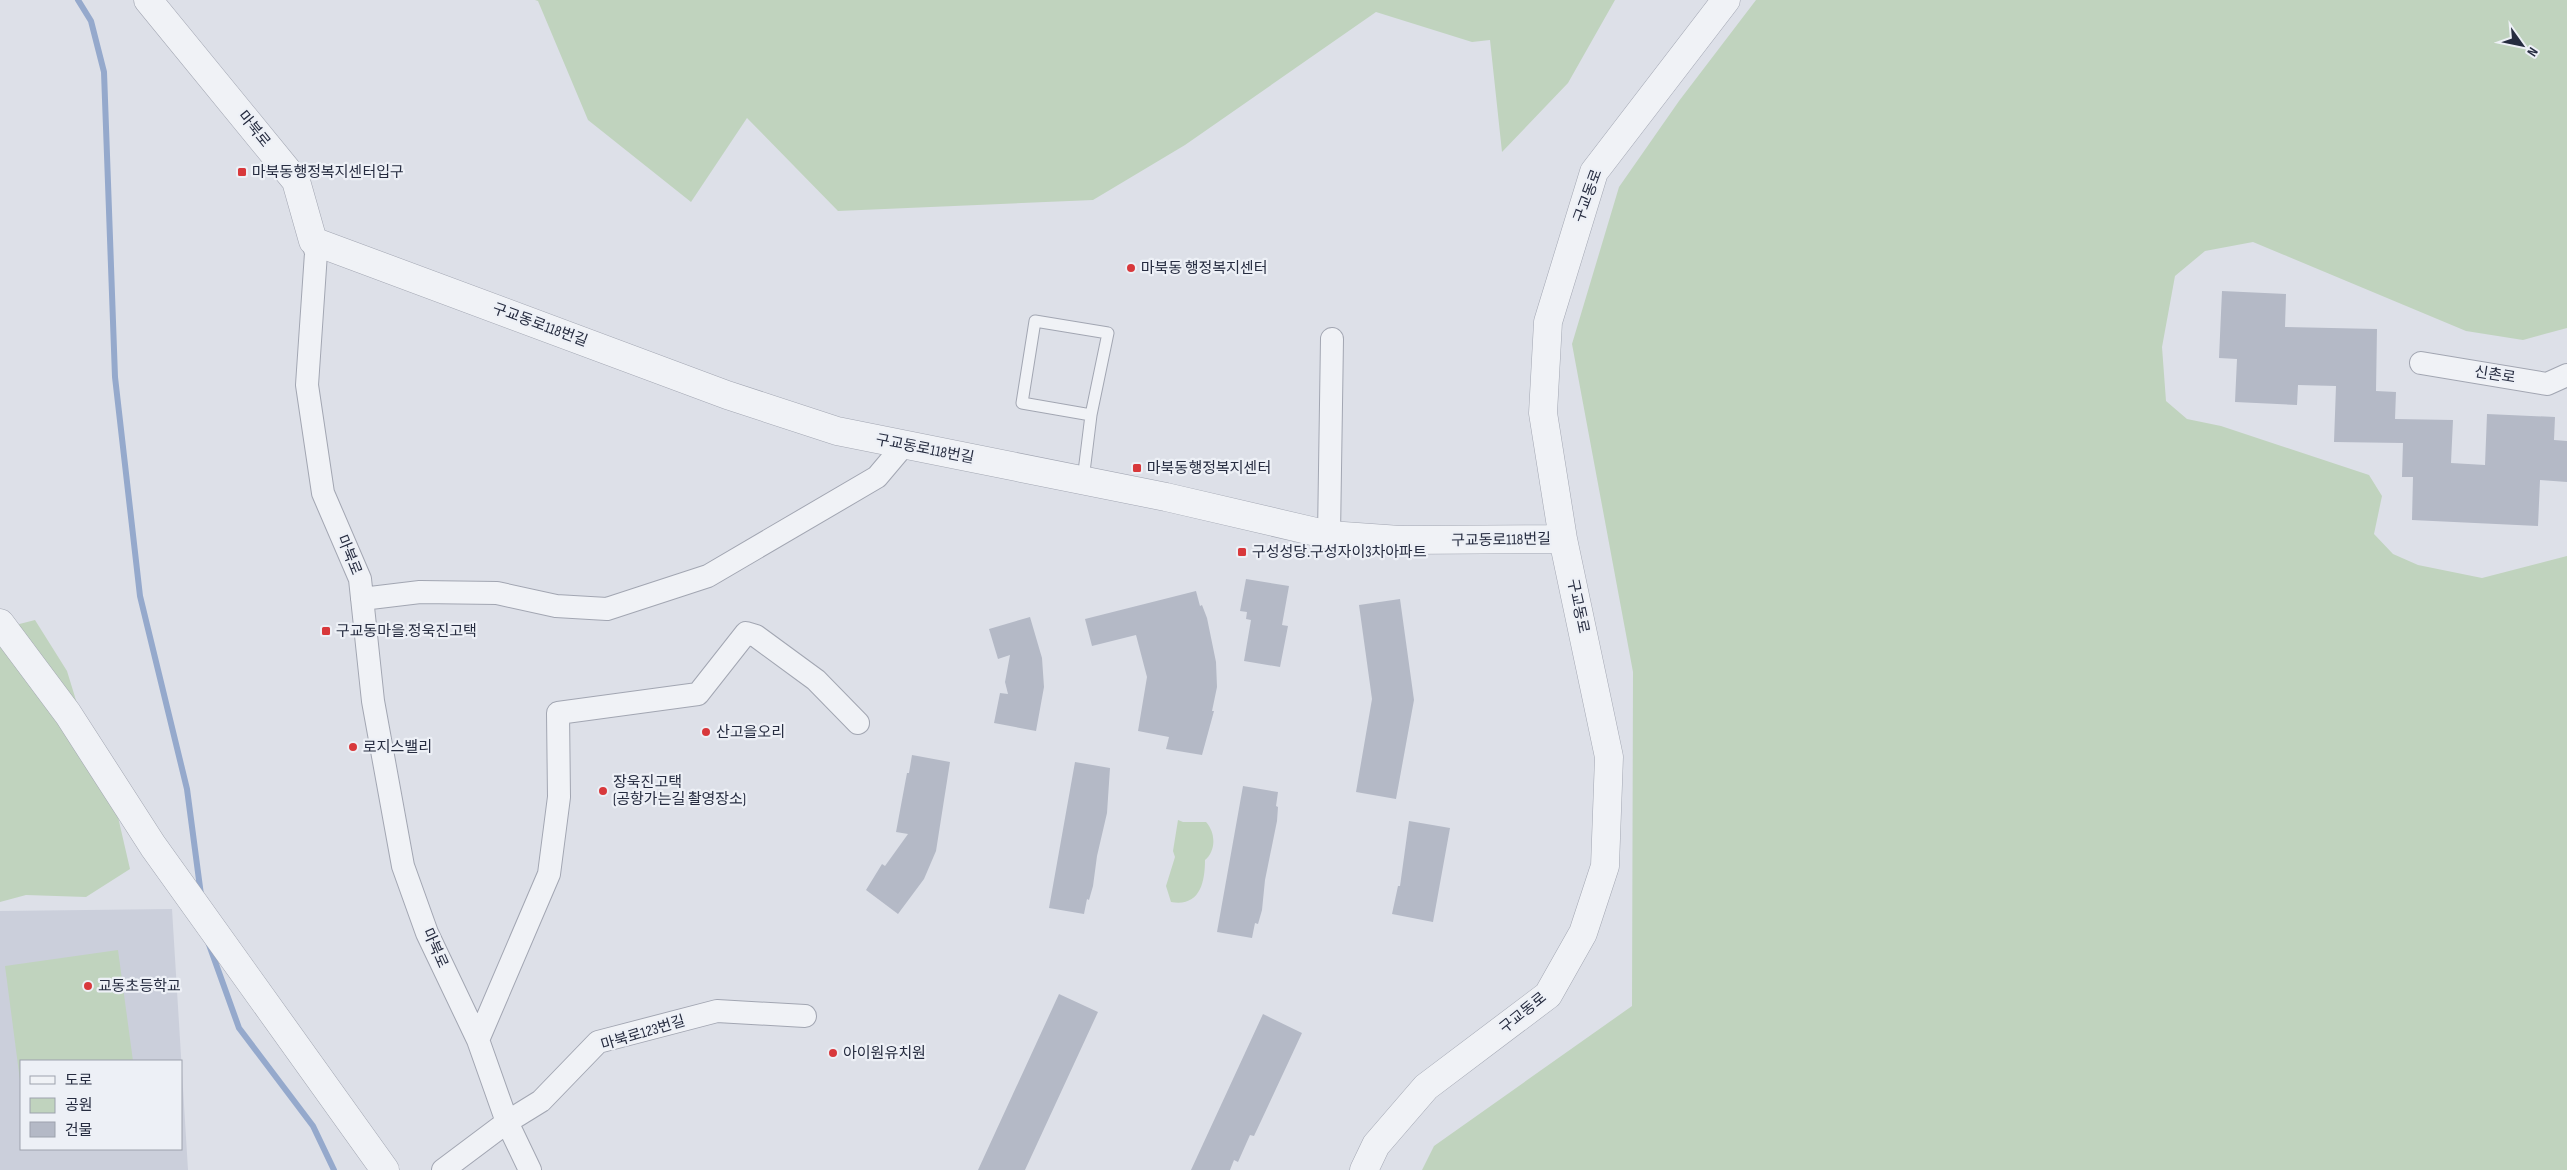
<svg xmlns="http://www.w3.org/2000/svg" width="2567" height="1170" viewBox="0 0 2567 1170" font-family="'Sofia Sans Condensed','Noto Sans KR',sans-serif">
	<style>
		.built { fill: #cbcfdb; fill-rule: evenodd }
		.green { fill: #c0d3be }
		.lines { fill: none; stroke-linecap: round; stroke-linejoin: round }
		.stream { stroke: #95a9cc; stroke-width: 6 }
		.building { fill: #b4b9c6 }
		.service-casing { stroke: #a2a6b2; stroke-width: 13 }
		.minor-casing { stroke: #a2a6b2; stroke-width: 24 }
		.tertiary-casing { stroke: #a2a6b2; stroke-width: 29 }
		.service { stroke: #f0f2f6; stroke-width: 11 }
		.minor { stroke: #f0f2f6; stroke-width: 22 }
		.tertiary { stroke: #f0f2f6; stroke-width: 28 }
		.poi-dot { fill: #d8383b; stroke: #edf0f6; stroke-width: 2 }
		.labels { text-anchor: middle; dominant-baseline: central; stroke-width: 4.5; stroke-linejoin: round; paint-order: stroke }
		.street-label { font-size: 15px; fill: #262c40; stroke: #edf0f6 }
		.poi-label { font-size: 15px; fill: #262c40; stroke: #edf0f6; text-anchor: start }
	</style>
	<rect width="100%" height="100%" fill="#dde0e8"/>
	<path class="built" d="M172,909L188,1170H0V911ZM21,1061H181V1149H21Z"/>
	<path class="green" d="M535,0H1615L1568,83L1502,152L1490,40L1472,42L1376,12L1185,145L1093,200L838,211L747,118L691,202L588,120L538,1Z
		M1756,0H2567V328L2523,340L2466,331L2253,242L2205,251L2175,276L2162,347L2166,401L2187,419L2221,426L2369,475L2382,496L2374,534L2393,554L2418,565L2482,578L2567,556V1170H1422L1434,1146L1632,1006L1633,672L1572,344L1619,187L1679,101Z
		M35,620L67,671L83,723L115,804L130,869L86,897L26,895L0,902V629Z
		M1178,820L1183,822H1206C1216,833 1216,851 1205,860C1205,884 1199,907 1171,902L1166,886L1175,857L1173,851Z
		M118,950L133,1061H21V1088L5,966Z"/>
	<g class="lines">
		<path class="stream" d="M78,0L91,21L104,72L115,377L140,596L187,789L201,895
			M207,939L239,1028L313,1126L334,1170"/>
	</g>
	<path class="building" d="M2222,291L2286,294L2285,327L2377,329L2376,391L2396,392L2395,419L2453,420L2451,463L2485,465L2487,414L2555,417L2554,440L2567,441V482L2540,480L2538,526L2412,520L2413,477H2402L2403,443L2334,442L2336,386L2298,385L2297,405L2235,402L2237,359L2219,358Z
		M1246,579L1289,586L1282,625L1288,626L1280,667L1244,661L1251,620L1246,619L1247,612L1240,611Z
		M1196,591L1200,606L1202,605L1207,618L1216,662L1217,687L1212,711H1214L1202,755L1166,749L1169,737L1138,731L1147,677L1136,635L1092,646L1085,619Z
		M1400,599L1414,700L1396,799L1356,792L1372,699L1359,605Z
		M1030,617L1042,658L1044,687L1036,731L994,723L1000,693L1008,694L1005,682L1010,655L998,659L989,629Z
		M912,755L950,762L936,851L924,879L898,914L866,890L882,864L885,866L908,834L896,832L907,773H909Z
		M1075,762L1110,768L1107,813L1097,856L1093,886L1089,900L1087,899L1084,914L1049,908Z
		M1243,786L1278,792L1276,806L1278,807L1277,821L1265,880L1262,910L1258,924L1255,923L1252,938L1217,932Z
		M1409,821L1450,828L1433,922L1392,914L1398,886H1400Z
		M1059,994L1098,1012L1025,1170H978Z
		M1263,1014L1302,1033L1254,1136L1250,1135L1238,1162L1234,1160L1230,1170H1191Z"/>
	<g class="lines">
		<g class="service-casing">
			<path id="service" d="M1083,480L1091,415L1108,333L1035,321L1022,403L1091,415"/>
		</g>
		<g class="minor-casing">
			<path id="minor" d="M313,241L316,253L307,385L323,493L360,579L373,701L403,866L427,933L478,1040L507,1122L530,1170
				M2421,363L2547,384L2567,375
				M1329,535L1332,339
				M362,599L420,592L497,593L556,606L607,609L708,576L877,477L904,445
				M478,1040L549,874L559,797L558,713L698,694L746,633L756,636L816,680L858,723
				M443,1170L507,1122L541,1101L598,1042L717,1011L805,1016"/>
		</g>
		<g class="tertiary-casing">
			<path id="tertiary" d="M148,0L296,181L313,241L727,395L837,431L1166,497L1329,535L1400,540L1563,539
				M0,623L68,714L153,846L385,1170
				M1364,1170L1376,1145L1426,1087L1548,995L1583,933L1605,866L1609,757L1563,539L1543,413L1548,322L1594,172L1726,0"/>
		</g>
		<use href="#service" class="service"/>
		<use href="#minor" class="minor"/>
		<use href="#tertiary" class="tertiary"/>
	</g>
	<g class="poi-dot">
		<rect x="237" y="167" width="10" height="10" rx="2.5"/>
		<circle cx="1131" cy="268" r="5"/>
		<rect x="1132" y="463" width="10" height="10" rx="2.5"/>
		<rect x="1237" y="547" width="10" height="10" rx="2.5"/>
		<rect x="321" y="626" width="10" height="10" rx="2.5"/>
		<circle cx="706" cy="732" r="5"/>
		<circle cx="353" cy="747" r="5"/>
		<circle cx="603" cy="791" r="5"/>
		<circle cx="88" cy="986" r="5"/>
		<circle cx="833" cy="1053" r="5"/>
	</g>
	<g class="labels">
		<g class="street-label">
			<text transform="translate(254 129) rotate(51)">마북로</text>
			<text transform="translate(1588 196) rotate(-70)">구교동로</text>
			<text transform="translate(540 325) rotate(20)">구교동로118번길</text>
			<text transform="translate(2495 375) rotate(9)">신촌로</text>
			<text transform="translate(925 449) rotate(11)">구교동로118번길</text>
			<text transform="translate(1501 540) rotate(-1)">구교동로118번길</text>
			<text transform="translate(349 555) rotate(68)">마북로</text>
			<text transform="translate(1578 606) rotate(78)">구교동로</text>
			<text transform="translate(435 948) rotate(66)">마북로</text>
			<text transform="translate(1523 1013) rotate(-39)">구교동로</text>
			<text transform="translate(643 1033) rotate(-17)">마북로123번길</text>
		</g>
		<g class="poi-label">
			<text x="252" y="172">마북동행정복지센터입구</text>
			<text x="1141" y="268">마북동 행정복지센터</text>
			<text x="1147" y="468">마북동행정복지센터</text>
			<text x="1252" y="552">구성성당.구성자이3차아파트</text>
			<text x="336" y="631">구교동마을.정욱진고택</text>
			<text x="716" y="732">산고을오리</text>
			<text x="363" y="747">로지스밸리</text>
			<text x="613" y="782">장욱진고택<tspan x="613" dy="17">(공항가는길 촬영장소)</tspan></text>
			<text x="98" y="986">교동초등학교</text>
			<text x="843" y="1053">아이원유치원</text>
		</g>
	</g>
	<rect x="20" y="1060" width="162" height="90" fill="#edf0f6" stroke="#9da2ad"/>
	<rect x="30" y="1076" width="25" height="8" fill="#f0f2f6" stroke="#9da2ad"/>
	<text x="65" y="1085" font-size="15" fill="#262c40">도로</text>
	<rect x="30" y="1098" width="25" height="15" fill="#c0d3be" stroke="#9da2ad"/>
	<text x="65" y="1110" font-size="15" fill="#262c40">공원</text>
	<rect x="30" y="1122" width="25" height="15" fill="#b4b9c6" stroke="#9da2ad"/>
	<text x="65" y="1135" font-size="15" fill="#262c40">건물</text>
	<g transform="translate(2522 45) rotate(123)" stroke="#edf0f6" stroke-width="4" paint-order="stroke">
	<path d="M0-4L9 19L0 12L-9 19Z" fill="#262c40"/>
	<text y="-8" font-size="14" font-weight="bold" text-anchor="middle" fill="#262c40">N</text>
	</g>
</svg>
